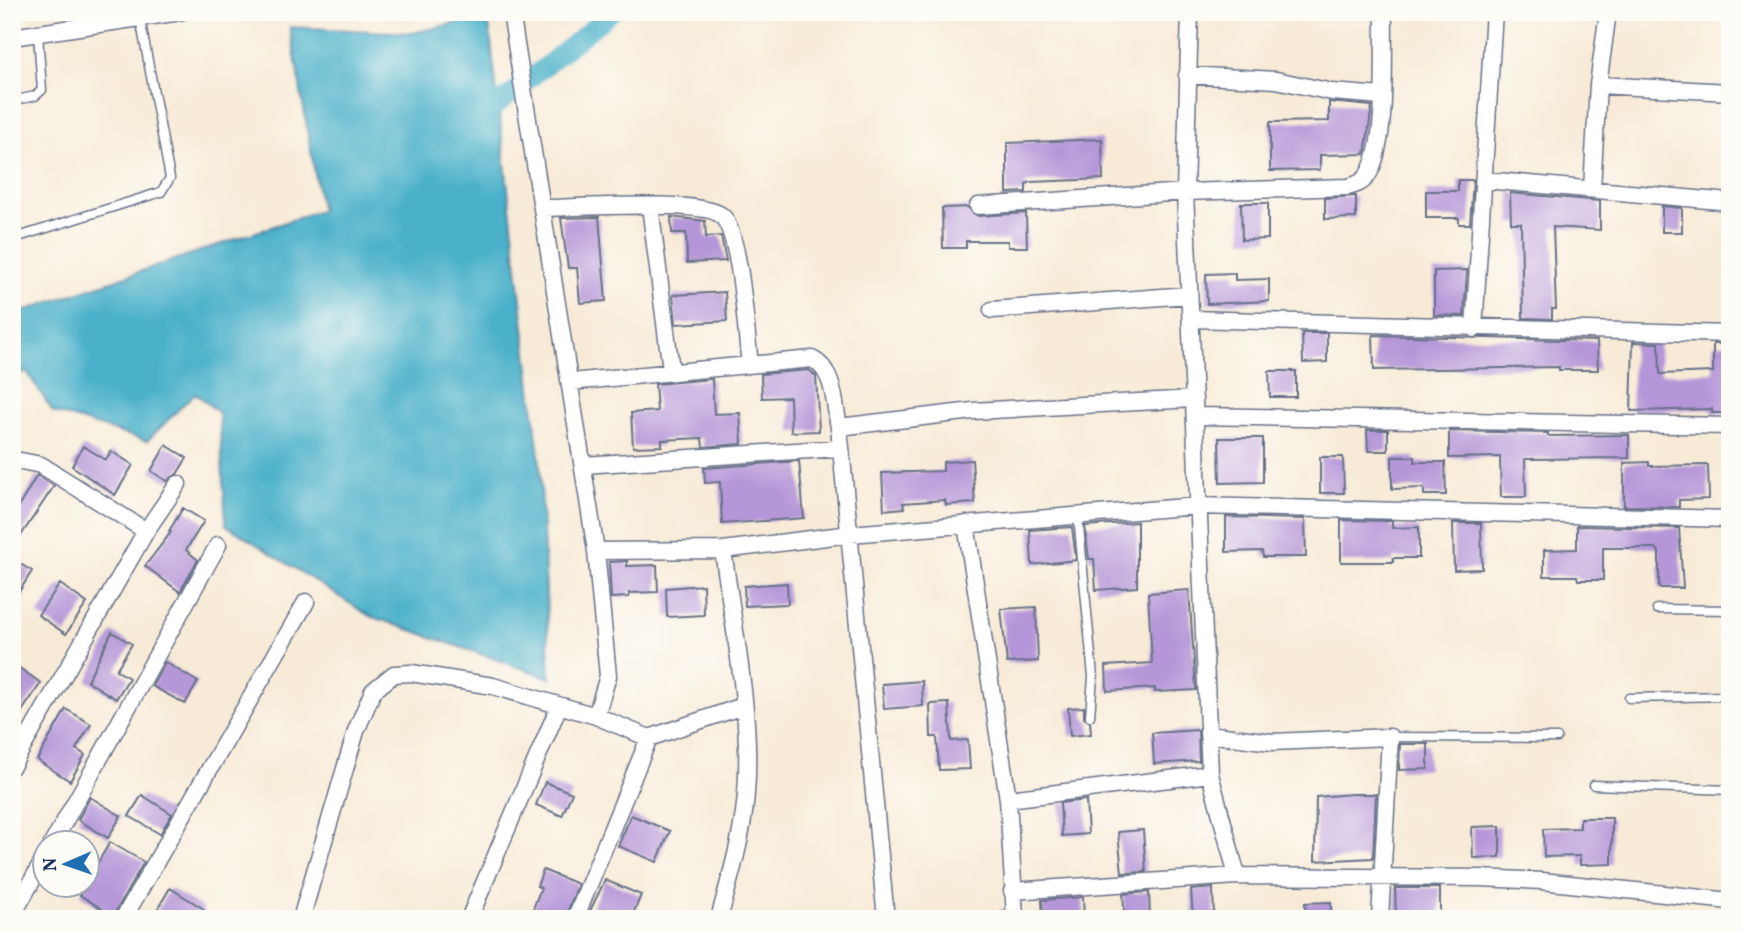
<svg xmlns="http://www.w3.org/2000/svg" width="1742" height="931" viewBox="0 0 1742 931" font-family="Vollkorn,serif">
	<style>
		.water { fill: #4bb1ca; stroke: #337094; stroke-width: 2 }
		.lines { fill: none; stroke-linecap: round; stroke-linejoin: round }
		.canal { stroke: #4bb1ca; stroke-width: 19 }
		.building { fill: #b596d8 }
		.lane-casing { stroke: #687188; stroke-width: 11 }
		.street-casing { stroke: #687188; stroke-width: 19 }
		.lane { stroke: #fff; stroke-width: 8 }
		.street { stroke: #fff; stroke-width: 16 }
	</style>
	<rect width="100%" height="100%" fill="#fdfcf7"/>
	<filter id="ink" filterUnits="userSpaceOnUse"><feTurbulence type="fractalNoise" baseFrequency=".0143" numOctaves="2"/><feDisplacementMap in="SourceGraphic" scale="14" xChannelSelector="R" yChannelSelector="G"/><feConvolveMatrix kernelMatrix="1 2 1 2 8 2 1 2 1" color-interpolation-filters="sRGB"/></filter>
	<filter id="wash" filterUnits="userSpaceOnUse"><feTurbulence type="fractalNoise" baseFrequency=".00686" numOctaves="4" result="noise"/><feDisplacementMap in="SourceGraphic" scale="28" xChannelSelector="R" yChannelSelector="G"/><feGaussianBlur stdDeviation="1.57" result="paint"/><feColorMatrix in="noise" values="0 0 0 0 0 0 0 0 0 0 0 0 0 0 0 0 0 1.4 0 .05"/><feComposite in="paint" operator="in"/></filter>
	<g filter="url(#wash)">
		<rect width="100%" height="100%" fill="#f7ebd7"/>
		<path class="water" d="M488,16L540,465L550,678L370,616L226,525L219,413L195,393L147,441L53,412L27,372L12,375V315L321,210L290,27L412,33Z"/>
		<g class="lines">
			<path class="canal" d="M479,120L612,12"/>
		</g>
		<g id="blocks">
			<path class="building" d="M1329,102L1372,106L1365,154L1320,155V170L1270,171V122L1329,121Z
				M1102,139L1103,179L1031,182L1026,184V192L1007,193V143Z
				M1458,180H1473L1470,224H1459V218H1426V191H1458Z
				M1510,193L1600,201V230L1553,227L1556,309H1552V319L1523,318L1521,223H1511Z
				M1356,196V218L1325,219V198Z
				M1241,203H1268V239L1242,240Z
				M1662,206L1682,208V232H1662Z
				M968,207L978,216L1026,213L1027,247H1008V241H966V248H943L942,208Z
				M599,217L606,301L580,303L577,268H568L561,218Z
				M671,217L705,221L706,237L721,236L726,261L687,263L686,233H672Z
				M1467,270L1464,316L1434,315V271Z
				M1235,273V280L1269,279V301L1207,304L1206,274Z
				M725,292L727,321L676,324L673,295Z
				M1302,333H1327V362L1303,363Z
				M1373,335L1597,341L1598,370H1559V367L1374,370Z
				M1633,342L1659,343L1660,374L1713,372V344H1730V413H1712V409L1631,411Z
				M809,370L816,376L819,431L791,432L790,397L762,398L761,374Z
				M1269,371H1296V397H1270Z
				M712,379L714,414L740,413L742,444L703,447L702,438L662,440V446L633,447L631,413L657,411L655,384Z
				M1367,430H1388V451H1368Z
				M1449,431L1548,433V436L1629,435V458L1525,459L1526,497H1501L1500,457L1449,458Z
				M1219,438H1263V482L1220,483Z
				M166,445L187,458L177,474L167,481L151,471Z
				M83,446L106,460L111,451L133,465L115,495L72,466Z
				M1320,457H1343L1344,493H1320Z
				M1392,457H1415V462H1445L1446,495H1424V488L1392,489Z
				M972,460L975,503L946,505L945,500L903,503L904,508L884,510L882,473L943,471V462Z
				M799,461L804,518L722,524L720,482L705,483L704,468Z
				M1649,462V466L1708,465L1709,499L1679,500V507L1624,506V463Z
				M37,475L54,486L12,549V502L19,506Z
				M183,508L204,521L186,550L198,560L180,592L145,566L171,532L169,531Z
				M1226,517L1305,519L1306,557H1263L1262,551L1226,552Z
				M1341,520L1392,521V528L1419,527V558H1393V562H1341Z
				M1137,522V587L1096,590L1094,559H1089L1085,526Z
				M1453,523H1481L1482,569L1454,570Z
				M1577,526L1679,528L1683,588H1659V552L1656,548H1603V580H1578L1577,576H1544V550L1577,549Z
				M1072,527L1076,560L1032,565L1030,530Z
				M12,559L32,571L12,603Z
				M627,561V566L657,565L658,592L629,593V597L611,598L609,562Z
				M787,583L788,604L745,606L744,586Z
				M60,584L87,603L66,634L38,615Z
				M703,585L704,615L667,617L666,588Z
				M1189,590L1196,690L1155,692V688L1107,691L1106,666L1152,663L1148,593Z
				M1036,607L1038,661L1007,663L1001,609Z
				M112,632L132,644L116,670L129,678L116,699L87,681Z
				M165,662L198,682L185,704L152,686Z
				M12,663L41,683L22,711L12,704Z
				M922,681L923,706L884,709L882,684Z
				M949,703L951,741L968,740L970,769L939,770L937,737H931L930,704Z
				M1084,707V718L1090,722L1091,734L1070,736L1068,708Z
				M66,709L91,724L76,749L85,755L70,781L37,760Z
				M1198,730L1199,761L1154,764L1152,733Z
				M1400,744H1428V769L1399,770Z
				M545,782L572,793L562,816L536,805Z
				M1352,794H1376L1373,858L1315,861L1316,797Z
				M142,795L172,814L160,834L129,816Z
				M90,797L121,816L108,838L78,820Z
				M1086,800L1088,834L1062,836L1060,803Z
				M631,815L670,831L657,862L618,846Z
				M1580,818H1612V864L1580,865V856L1544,857L1543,829L1580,828Z
				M1500,826V857L1473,858L1472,827Z
				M1143,830L1146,872L1122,873L1118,832Z
				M110,842L144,862L113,916L80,895L88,886V865L94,869Z
				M543,870L578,884L565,919H529L541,888L537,886Z
				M605,880L641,895L631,919H586Z
				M170,888L204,909L198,919H172L157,910Z
				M1213,888L1214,919H1193L1191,890Z
				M1395,888H1440V919H1396Z
				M1149,892L1150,919H1125L1123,894Z
				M1083,897L1084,919H1043L1042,900Z
				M1331,902V919H1306L1305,903Z"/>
		</g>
	</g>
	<g filter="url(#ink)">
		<use href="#blocks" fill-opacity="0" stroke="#687188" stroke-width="2"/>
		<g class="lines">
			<g class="lane-casing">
				<path id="lane" d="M12,101L35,96L42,90L38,34
					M12,239L161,192L170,178L140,18
					M1078,516L1093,677L1090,716
					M1657,609L1730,610
					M1629,698L1730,696
					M1390,737L1557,738
					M1594,785L1730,790"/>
			</g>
			<g class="street-casing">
				<path id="street" d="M511,12L596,551L723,550L850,534L1197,506L1730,519
					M1608,12L1598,85L1730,92
					M12,37L180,12
					M1187,75L1276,80L1332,92L1382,96
					M1485,180L1730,202
					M1592,189L1598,85
					M650,206L671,370
					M978,206L1185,192L1347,187C1357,185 1364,182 1369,173C1388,139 1383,53 1384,12
					M542,208C573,208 707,198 723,217C741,238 746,333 750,365
					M992,310L1188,295
					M1192,319L1730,334
					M1474,329L1494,12
					M570,382L812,359C835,370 834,404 839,427
					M1197,416L1730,426
					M12,463L21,461L41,465L146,531
					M583,465L840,448
					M966,524L1008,799L1015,917L1005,919
					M596,716L608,676L596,551
					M1208,734L1272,742L1390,737L1380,919
					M12,766L146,531L178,484
					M1210,774L1237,876
					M1008,799L1210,774L1185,192L1190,12
					M52,844L218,545
					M1012,891L1237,876L1480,878L1542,881L1730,901
					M12,916L46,856
					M123,919L306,602
					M301,919L356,731L373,691L394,674L411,673L493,686L596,716L649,738L743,706
					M469,919L559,706
					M575,919L649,738
					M719,919C729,881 741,843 745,804C754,721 734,633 723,550
					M886,919L839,427L973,411L1194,399"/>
			</g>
			<use href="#lane" class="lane"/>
			<use href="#street" class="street"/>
		</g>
	</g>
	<rect width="1742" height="931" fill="none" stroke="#fdfcf7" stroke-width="42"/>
	<g transform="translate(66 864) rotate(268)"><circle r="33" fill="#fdfcf7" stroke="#a3aaba" stroke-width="2"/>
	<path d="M0-5L12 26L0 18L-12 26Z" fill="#1f6fb2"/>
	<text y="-10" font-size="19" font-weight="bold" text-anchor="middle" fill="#1b2f5e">N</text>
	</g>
</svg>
